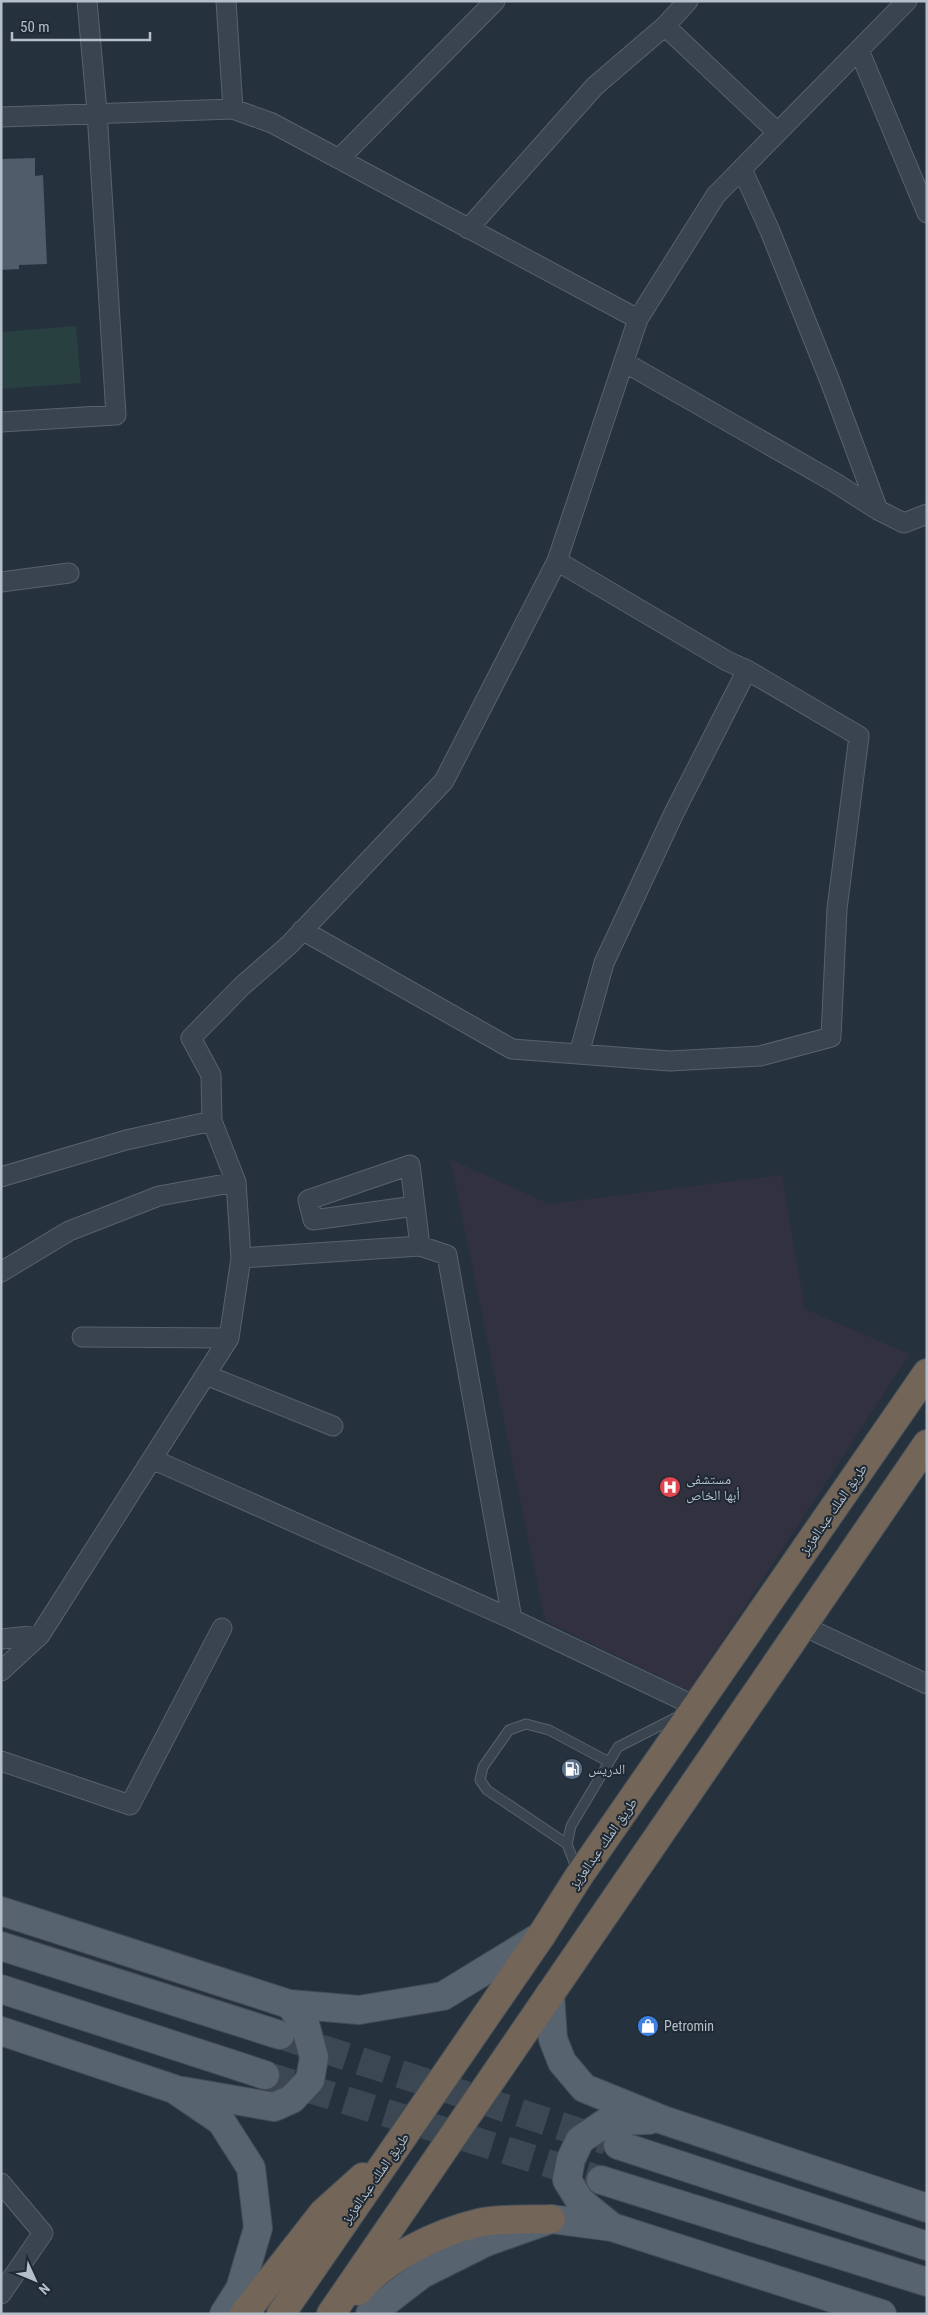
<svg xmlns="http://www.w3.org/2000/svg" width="928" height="2315" viewBox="0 0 928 2315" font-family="'Roboto Condensed','Noto Naskh Arabic',sans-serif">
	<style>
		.medical { fill: #31313f }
		.green { fill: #284040 }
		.building { fill: #4e5d69 }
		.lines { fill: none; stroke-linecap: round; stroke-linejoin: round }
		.primary-tunnel { stroke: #3b4753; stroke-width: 28; stroke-dasharray: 28 14; stroke-linecap: butt }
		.lane-casing { stroke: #57626c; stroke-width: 11 }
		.street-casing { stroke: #57626c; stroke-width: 21 }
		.primary-casing { stroke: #424d57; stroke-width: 30 }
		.highway-casing { stroke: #444f59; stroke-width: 30 }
		.lane { stroke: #39444e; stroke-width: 9 }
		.street { stroke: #39444e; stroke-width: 19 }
		.primary { stroke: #57636e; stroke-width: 28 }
		.highway { stroke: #736557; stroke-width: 28 }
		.labels { text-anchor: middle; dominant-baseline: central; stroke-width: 4; stroke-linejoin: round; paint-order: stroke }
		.poi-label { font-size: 14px; fill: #b5bfc9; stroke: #1e2933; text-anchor: start }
		.street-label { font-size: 14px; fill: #b5bfc9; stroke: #1e2933 }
	</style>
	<rect width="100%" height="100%" fill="#25323e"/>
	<path class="medical" d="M450,1159L549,1204L782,1175L805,1309L910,1354L689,1692L545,1621Z"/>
	<path class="green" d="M76,326L81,383L1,389V332Z"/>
	<path class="building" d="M35,158V176L43,175L47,264L19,265V269L1,270V159Z"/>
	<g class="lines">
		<path class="primary-tunnel" d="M280,2035L607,2141
			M265,2075L601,2180"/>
		<g class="lane-casing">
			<path id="lane" d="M567,1844L487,1790L480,1780L483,1767L509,1730L526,1724L549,1730L609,1762
				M577,1870L567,1844L571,1826L618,1747L679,1716"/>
		</g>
		<g class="street-casing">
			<path id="street" d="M226,1L233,109
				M665,26L776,131
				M859,50L927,213
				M1,117L233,109L272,123L638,319
				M339,159L495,1
				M742,169L770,231L830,381L878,510L904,523L927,514
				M468,229L595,86L665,26L688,1
				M624,362L834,482L878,510
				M1,422L116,415L97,112L87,1
				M1,582L69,573
				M302,930L512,1049L670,1061L760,1056L831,1037L837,909L859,736L747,670L727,661L557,561
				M579,1054L604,963L674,813L747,670
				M1,1177L126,1140L212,1121
				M415,1206L313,1220L308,1200L410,1165L420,1246L447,1255L512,1619
				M241,1258L420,1246
				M1,1272L69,1231L159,1196L236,1182
				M82,1337L229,1338
				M206,1375L333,1426
				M152,1459L512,1619L697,1707
				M803,1626L927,1684
				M1,1639L40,1635
				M1,1671L40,1635L229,1338L241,1258L236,1182L212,1121L211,1075L191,1038L242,986L289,945L444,781L557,561L638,319L716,195L907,1
				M1,1761L130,1805L222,1628
				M1,2183L43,2233L1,2294"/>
		</g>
		<g class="primary-casing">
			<path id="primary" d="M1,1911L289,2004L359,2010L443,1996L541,1936
				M1,1946L280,2035
				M1,1989L265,2075
				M550,1994L553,2039L562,2062L584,2088L663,2120L927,2208
				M1,2031L174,2089L221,2121L251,2168L258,2228L240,2289L224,2314
				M183,2091L274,2107L292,2099L310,2080L314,2057L305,2024L289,2004
				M618,2145L927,2246
				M601,2180L927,2282
				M612,2227L580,2201L567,2180L571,2159L580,2140L608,2121L649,2120
				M370,2314L422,2274L486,2242L551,2219L612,2227L882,2314"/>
		</g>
		<g class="highway-casing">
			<path id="highway" d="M358,2291C386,2258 436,2233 478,2223C497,2218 530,2220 551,2219
				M244,2314L323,2213L363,2177
				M281,2314L541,1936L579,1876L927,1373
				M331,2314L927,1444"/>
		</g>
		<use href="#lane" class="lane"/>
		<use href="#street" class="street"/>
		<use href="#primary" class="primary"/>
		<use href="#highway" class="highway"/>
	</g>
	<defs>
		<g id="hospital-disc" transform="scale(1.125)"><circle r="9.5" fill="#e0444e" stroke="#1e2933"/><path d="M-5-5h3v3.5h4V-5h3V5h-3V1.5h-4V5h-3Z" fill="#fff"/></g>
		<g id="fuel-disc" transform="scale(1.125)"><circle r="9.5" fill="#5c6f8a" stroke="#1e2933"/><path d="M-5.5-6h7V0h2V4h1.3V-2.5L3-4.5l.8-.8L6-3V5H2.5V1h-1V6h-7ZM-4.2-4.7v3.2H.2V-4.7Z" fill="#fff"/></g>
		<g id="shop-disc" transform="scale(1.125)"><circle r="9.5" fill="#3f7fe0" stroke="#1e2933"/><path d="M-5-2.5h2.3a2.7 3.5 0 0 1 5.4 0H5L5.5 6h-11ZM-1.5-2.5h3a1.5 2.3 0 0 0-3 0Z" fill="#fff"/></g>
	</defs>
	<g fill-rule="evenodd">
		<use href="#hospital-disc" x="670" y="1487"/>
		<use href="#fuel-disc" x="572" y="1769"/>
		<use href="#shop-disc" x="648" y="2026"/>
	</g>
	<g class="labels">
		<g class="poi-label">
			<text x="686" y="1479">مستشفى<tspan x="686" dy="16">أبها الخاص</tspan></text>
			<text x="588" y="1769">الدريس</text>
			<text x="664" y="2026">Petromin</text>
		</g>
		<g class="street-label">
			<text transform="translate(833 1509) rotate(-55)">طريق الملك عبدالعزيز</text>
			<text transform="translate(603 1843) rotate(-55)">طريق الملك عبدالعزيز</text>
			<text transform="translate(375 2178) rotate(-55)">طريق الملك عبدالعزيز</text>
		</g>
	</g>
	<rect width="928" height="2315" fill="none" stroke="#b5bfc9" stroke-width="5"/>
	<g transform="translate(35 2280) rotate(134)" stroke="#1e2933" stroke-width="4" paint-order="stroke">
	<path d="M0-4L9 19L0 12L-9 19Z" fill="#b5bfc9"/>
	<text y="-8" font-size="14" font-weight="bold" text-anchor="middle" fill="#b5bfc9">N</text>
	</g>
	<path d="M12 32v8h138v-8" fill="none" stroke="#b5bfc9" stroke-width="2.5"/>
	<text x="20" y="32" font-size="15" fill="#b5bfc9" stroke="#1e2933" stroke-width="4" paint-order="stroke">50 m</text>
</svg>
